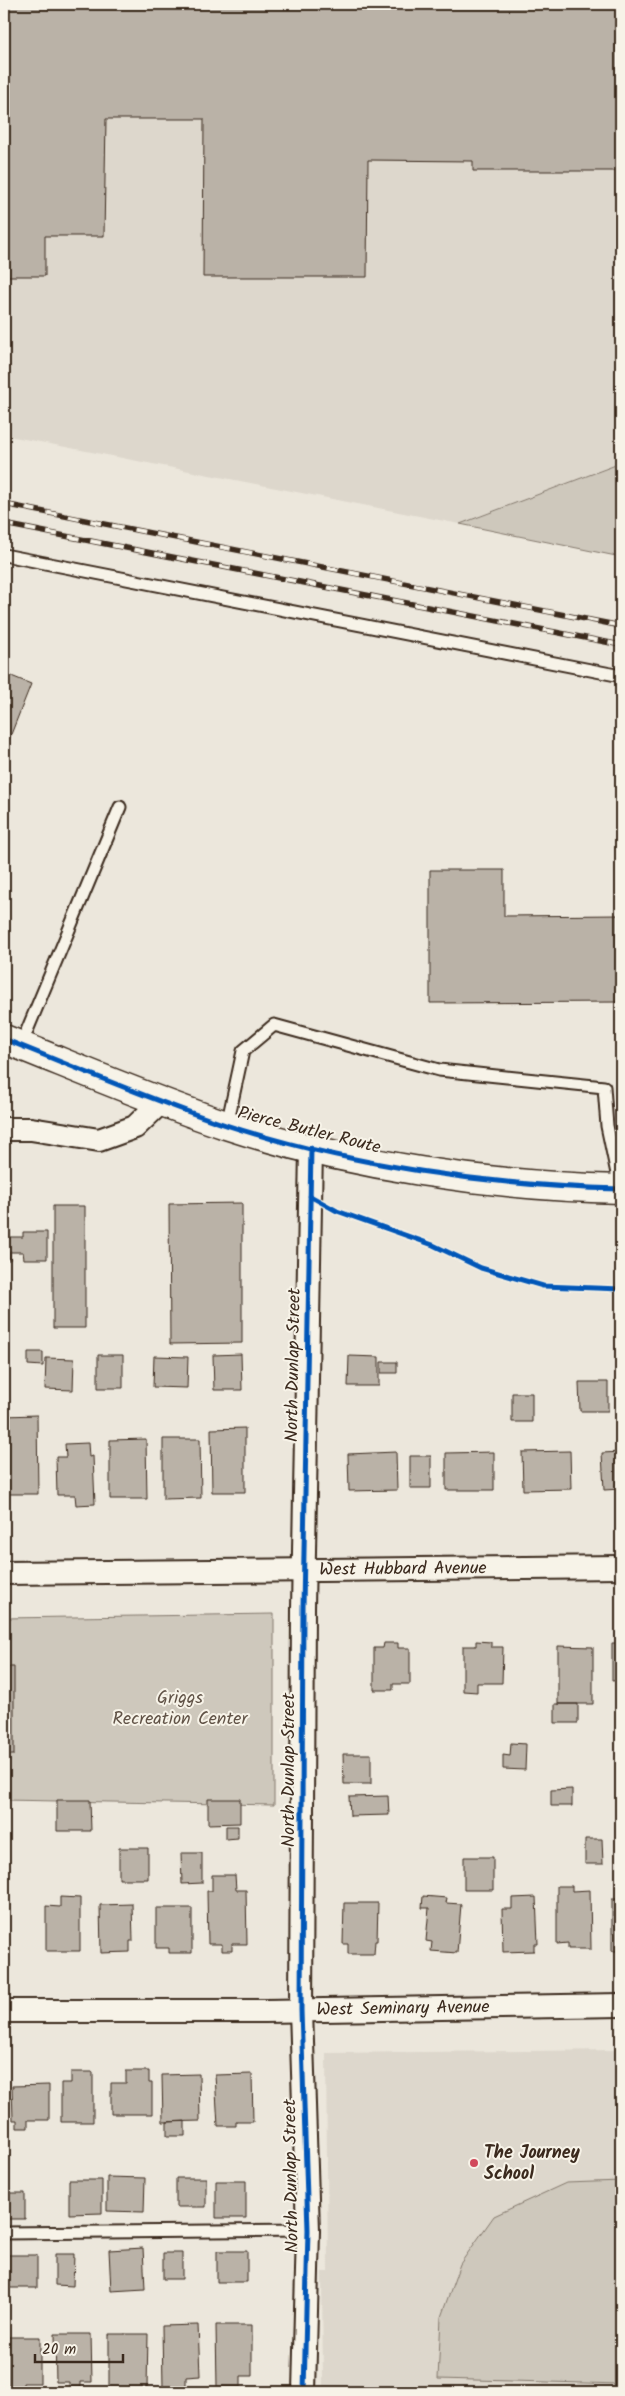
<svg xmlns="http://www.w3.org/2000/svg" width="625" height="2396" viewBox="0 0 625 2396" font-family="Kalam,sans-serif">
	<style>
		.built { fill: #ddd7cc }
		.green { fill: #cec8bc; stroke: #84796d }
		.building { fill: #bab2a7; stroke: #3b2a1e }
		.lines { fill: none; stroke-linecap: round; stroke-linejoin: round }
		.service-casing { stroke: #3b2a1e; stroke-width: 15 }
		.minor-casing { stroke: #3b2a1e; stroke-width: 26 }
		.secondary-casing { stroke: #3b2a1e; stroke-width: 31 }
		.service { stroke: #f7f3e8; stroke-width: 11 }
		.minor { stroke: #f7f3e8; stroke-width: 22 }
		.secondary { stroke: #f7f3e8; stroke-width: 28 }
		.rail-casing { stroke: #3b2a1e; stroke-width: 5.5 }
		.rail { stroke: #f7f3e8; stroke-width: 4; stroke-dasharray: 11; stroke-linecap: butt }
		.cycleway-casing { stroke: #f7f3e8; stroke-width: 8 }
		.cycleway { stroke: #0057b8; stroke-width: 5 }
		.poi-dot { fill: #d1495b; stroke: #f7f3e8; stroke-width: 2 }
		.labels { text-anchor: middle; dominant-baseline: central; stroke-width: 4; stroke-linejoin: round; paint-order: stroke }
		.street-label { font-size: 18px; fill: #3b2a1e; stroke: #f7f3e8 }
		.park-label { font-size: 18px; fill: #605246; stroke: #f7f3e8 }
		.poi-label { font-size: 18px; font-weight: bold; fill: #3b2a1e; stroke: #f7f3e8; text-anchor: start }
	</style>
	<rect width="100%" height="100%" fill="#ece7dc"/>
	<filter id="ink" filterUnits="userSpaceOnUse"><feTurbulence type="fractalNoise" baseFrequency=".02" numOctaves="2"/><feDisplacementMap in="SourceGraphic" scale="10" xChannelSelector="R" yChannelSelector="G"/><feConvolveMatrix kernelMatrix="1 2 1 2 8 2 1 2 1" color-interpolation-filters="sRGB"/></filter>
	<g filter="url(#ink)">
		<path class="built" d="M4,4H621V463L460,524L4,435Z
			M621,2050V2392H323L322,2272H328L326,2053Z"/>
		<path class="green" d="M621,463V557L460,524Z
			M274,1614V1805L4,1800V1618Z
			M621,2181V2384L438,2379L441,2317L460,2264L494,2216L566,2183Z"/>
		<path class="building" d="M4,4H621V171H473V161L368,160L367,277H203L204,119H106L104,236H45V276H4Z
			M4,673L31,684L4,752Z
			M430,870H504V916L621,915V1002L430,1003Z
			M242,1203V1343L170,1344L169,1204Z
			M53,1206H85V1328H53Z
			M4,1221H10V1237H23V1232H47V1259H24L23,1252H10V1260H4Z
			M28,1352H43V1366L28,1365Z
			M241,1354L242,1390H214L213,1355Z
			M98,1355H123V1388H98Z
			M154,1356L188,1357L187,1388L153,1387Z
			M349,1356L379,1357V1386H348Z
			M46,1358L74,1359L73,1390L45,1389Z
			M381,1362H397V1373H381Z
			M579,1382H608V1411H580Z
			M512,1393H532V1422H512Z
			M37,1415L38,1494H4V1416Z
			M245,1428V1492H212L211,1429Z
			M146,1439L147,1499H110V1440Z
			M163,1439H200L201,1498L163,1499Z
			M88,1443L89,1457L93,1456L95,1504L76,1505L75,1495H57L56,1457H66L65,1444Z
			M570,1451L571,1489L523,1490L522,1452Z
			M396,1452L397,1490L349,1491L348,1454Z
			M494,1452V1490H446V1453Z
			M621,1452V1489L604,1490L602,1453Z
			M410,1456H431V1488H410Z
			M476,1641L491,1642V1647H503L502,1683H477V1692L463,1691V1646H476Z
			M384,1643H398V1648H410V1684H393V1690H374V1648H383Z
			M612,1643H621V1680L612,1681Z
			M558,1646L593,1647V1704H558Z
			M4,1667H14V1755H4Z
			M555,1704H578V1723H555Z
			M511,1743L526,1744L525,1770L503,1769V1755L510,1756Z
			M343,1754H371V1784H344Z
			M572,1789V1806H551V1790Z
			M388,1796L389,1815L350,1816L349,1797Z
			M208,1799H240V1823L208,1824Z
			M57,1800H90L91,1831H57Z
			M226,1826H238V1838L226,1839Z
			M585,1839H602L603,1864H585Z
			M119,1848H148V1879H119Z
			M181,1853H202V1883L182,1884Z
			M464,1857H493V1890H464Z
			M212,1875H235L236,1890H246L247,1944H232V1951H222V1944H208L207,1891H212Z
			M557,1886H572V1891L590,1890L591,1949H568V1943L557,1944Z
			M423,1896L447,1898L446,1903L461,1904L457,1953L431,1951L432,1942L426,1941L429,1908H422Z
			M60,1897L80,1898V1951H46V1906L60,1907Z
			M536,1897L538,1944H534V1951L503,1952L502,1909H512V1898Z
			M612,1899H621V1951H612Z
			M344,1903H378L377,1941H375L374,1954H348V1944H343Z
			M132,1904L133,1941H130V1952L101,1953L100,1905Z
			M156,1908H192V1953H169V1948H156Z
			M126,2071H149V2083H152V2114H111V2083H126Z
			M71,2072H93V2122H61V2083H71Z
			M199,2074L200,2121L163,2122L162,2075Z
			M252,2074L253,2122H236V2126H218L215,2075Z
			M49,2085V2120H28V2128H17V2120H13L12,2086Z
			M185,2121V2136H167V2122Z
			M107,2177L145,2178L144,2212L107,2211Z
			M176,2178H206V2207H176Z
			M69,2180H102V2213L69,2214Z
			M216,2181H246V2218H216Z
			M6,2193H25V2219H6Z
			M143,2248L145,2289L111,2291L109,2250Z
			M217,2251H247V2282H217Z
			M163,2253H182V2279H163Z
			M55,2254H74L73,2286L55,2285Z
			M4,2255H37V2288H4Z
			M198,2325L200,2376L186,2377V2387L163,2388L162,2326Z
			M216,2325H252V2376H241V2387H217Z
			M55,2334H91L92,2382H81V2387H69V2382H56Z
			M109,2334H148L147,2388H109Z
			M4,2337H40V2383H23V2386H6V2383H4Z"/>
		<g class="lines">
			<g class="service-casing">
				<path id="service" d="M4,555L621,676
					M21,1045L120,807
					M227,1125L243,1051L274,1025L439,1070L604,1087L607,1126L620,1188
					M4,2233L308,2230"/>
			</g>
			<g class="minor-casing">
				<g id="minor">
					<path d="M4,1129H31L99,1140L135,1127L162,1101"/>
					<path id="s1" d="M4,1573L621,1567"/>
					<path id="s2" d="M4,2011H265L621,2005"/>
					<path d="M304,2392L308,2230L301,2010L303,1609L311,1148"/>
				</g>
			</g>
			<g class="secondary-casing">
				<path id="secondary" d="M4,1039C77,1068 151,1100 226,1125C351,1166 491,1186 621,1189"/>
			</g>
			<use href="#service" class="service"/>
			<use href="#minor" class="minor"/>
			<use href="#secondary" class="secondary"/>
			<g class="rail-casing">
				<path id="rail" d="M4,504L621,626
					M4,524L621,645"/>
			</g>
			<use href="#rail" class="rail"/>
			<g class="cycleway-casing">
				<path id="cycleway" d="M4,1039C77,1068 151,1100 226,1125C351,1166 491,1186 621,1189
					M310,1196L337,1211L433,1245L481,1268L543,1286L621,1289
					M304,2392L308,2230L301,2010L303,1609L311,1148"/>
			</g>
			<use href="#cycleway" class="cycleway"/>
		</g>
	</g>
	<circle class="poi-dot" cx="474" cy="2163" r="5"/>
	<g class="labels">
		<g class="street-label">
			<text transform="translate(309 1131) rotate(14)">Pierce Butler Route</text>
			<text transform="translate(294 1365) rotate(-89)">North Dunlap Street</text>
			<text stroke="none"><textPath href="#s1" startOffset="399">West Hubbard Avenue</textPath></text>
			<text transform="translate(289 1770) rotate(-90)">North Dunlap Street</text>
			<text stroke="none"><textPath href="#s2" startOffset="399">West Seminary Avenue</textPath></text>
			<text transform="translate(292 2176) rotate(-91)">North Dunlap Street</text>
		</g>
		<g class="park-label">
			<text x="180" y="1698">Griggs<tspan x="180" dy="21">Recreation Center</tspan></text>
		</g>
		<g class="poi-label">
			<text x="484" y="2153">The Journey<tspan x="484" dy="21">School</tspan></text>
		</g>
	</g>
	<rect width="625" height="2396" fill="none" stroke="#f7f3e8" stroke-width="20"/>
	<rect x="10" y="10" width="605" height="2376" fill="none" stroke="#3b2a1e" stroke-width="2" filter="url(#ink)"/>
	<path d="M35 2354v8h88v-8" fill="none" stroke="#3b2a1e" stroke-width="2.5"/>
	<text x="42" y="2354" font-size="15" fill="#3b2a1e" stroke="#f7f3e8" stroke-width="4" paint-order="stroke">20 m</text>
</svg>
